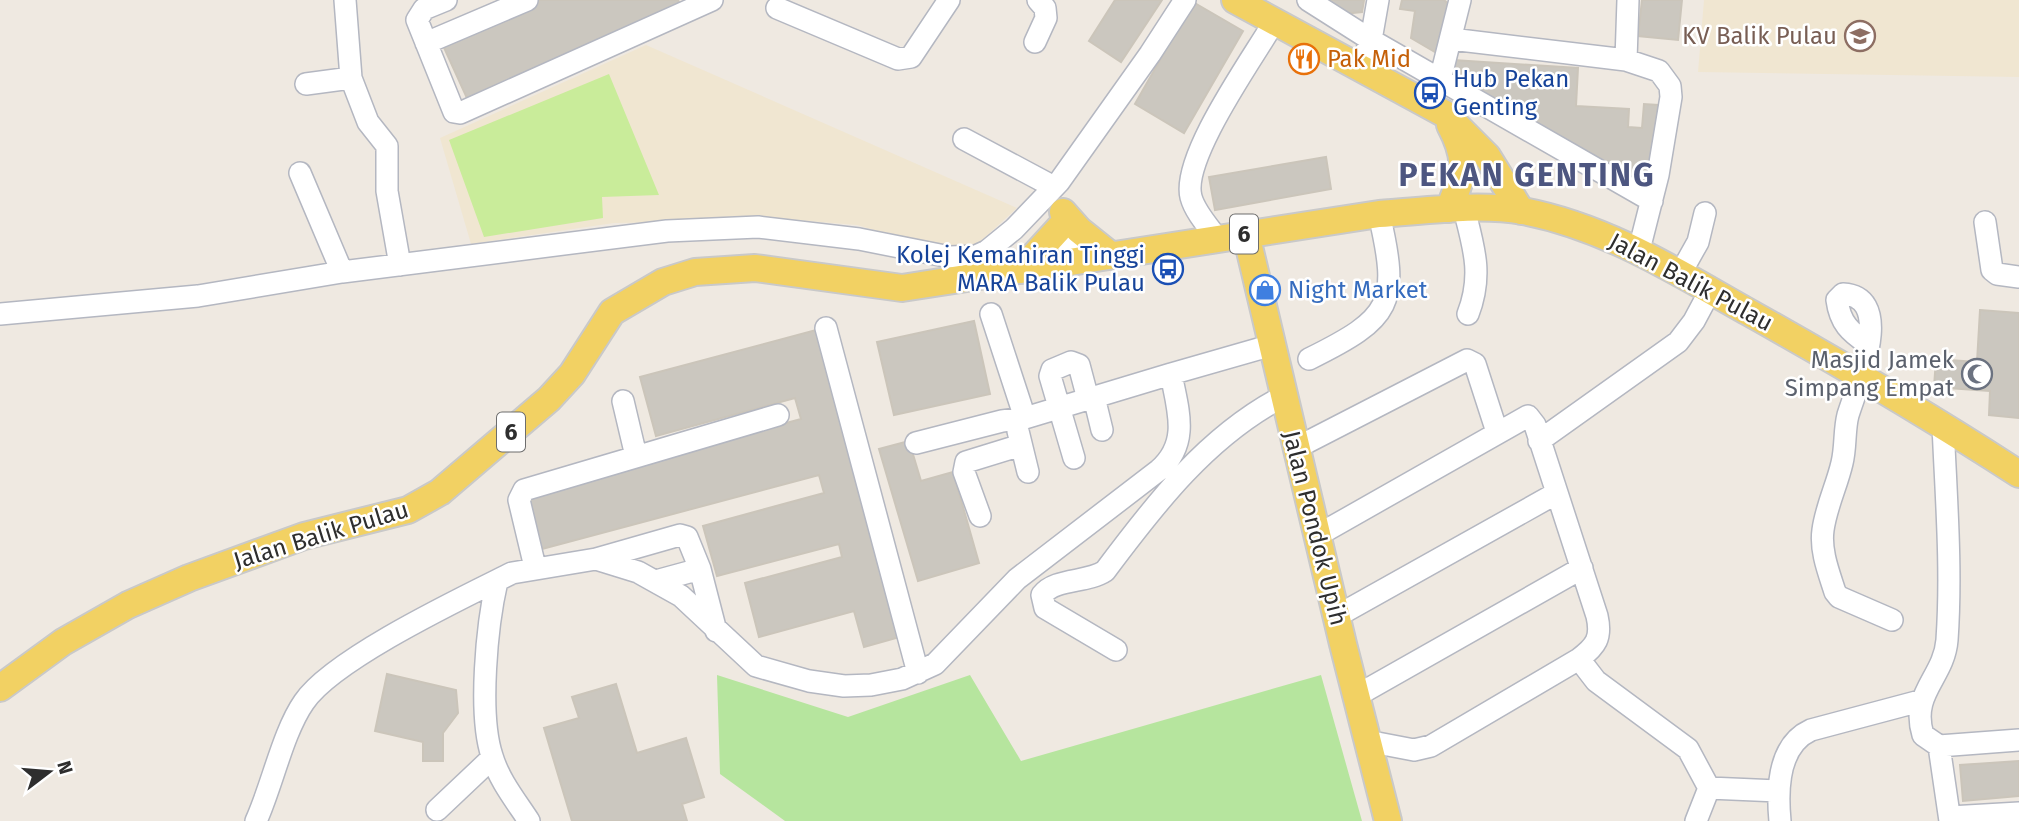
<svg xmlns="http://www.w3.org/2000/svg" width="2019" height="821" viewBox="0 0 2019 821" font-family="'Fira Sans',sans-serif">
	<style>
		.education { fill: #f0e6d1 }
		.green { fill: #b6e59e }
		.pitch { fill: #c9ec9a }
		.building { fill: #cbc7bf; stroke: #cbc5ba; stroke-width: 2 }
		.lines { fill: none; stroke-linecap: round; stroke-linejoin: round }
		.minor-casing { stroke: #b4b7c1; stroke-width: 24 }
		.major-casing { stroke: #c9c9c9; stroke-width: 30 }
		.minor { stroke: #fff; stroke-width: 21 }
		.major { stroke: #f2d163; stroke-width: 26 }
		.labels { text-anchor: middle; dominant-baseline: central; stroke-width: 5; stroke-linejoin: round; paint-order: stroke }
		.shield { fill: #fff; stroke: #6d6d6d; stroke-width: 2 }
		.shield-label { font-size: 23px; font-weight: bold; fill: #2e2e2e }
		.education-label { font-size: 24px; fill: #785e54; stroke: #fff; text-anchor: end }
		.food-label { font-size: 24px; fill: #c56008; stroke: #fff; text-anchor: start }
		.transit-label { font-size: 24px; fill: #164399; stroke: #fff; text-anchor: start }
		.street-label { font-size: 24px; fill: #2e2e2e; stroke: #fff }
		.shop-label { font-size: 24px; fill: #366cbe; stroke: #fff; text-anchor: start }
		.worship-label { font-size: 24px; fill: #5b616d; stroke: #fff; text-anchor: end }
		.district-label { font-size: 32px; font-weight: bold; letter-spacing: 2px; fill: #4d5680; stroke: #fff }
	</style>
	<rect width="100%" height="100%" fill="#efe9e1"/>
	<path class="education" d="M1704,0H2019V77L1698,72Z
		M646,45L1017,208L971,250L935,248L857,225L796,220L614,223L471,244L440,138Z"/>
	<path class="green" d="M717,675L848,717L970,675L1021,761L1321,675L1362,821H785L720,774Z"/>
	<path class="pitch" d="M609,74L659,195L602,197L603,218L484,237L449,140Z"/>
	<path class="building" d="M539,0H678L684,13L471,107L441,41Z
		M1115,0H1162L1121,62L1089,41Z
		M1320,0H1364L1362,12L1343,14Z
		M1402,0H1444L1452,7L1445,58L1411,38L1415,11L1400,9Z
		M1642,0H1682L1678,40L1638,36Z
		M1193,2L1243,31L1184,133L1135,104Z
		M1453,60L1578,68L1576,106L1629,109L1628,127L1642,128L1644,104L1658,105L1654,182L1622,180L1452,81Z
		M1326,157L1331,189L1215,210L1209,177Z
		M1980,310L2019,313V418L1989,415L1990,391L1934,387L1936,359L1977,362Z
		M974,321L990,394L894,415L877,342Z
		M820,329L903,636L864,647L854,611L759,637L745,583L842,557L839,544L717,576L703,526L824,493L819,475L542,549L526,493L801,419L795,398L656,436L640,377Z
		M909,441L921,481L953,472L979,563L918,581L879,449Z
		M387,674L456,690L458,713L443,733V761H423V742L375,731Z
		M616,684L637,753L686,738L704,797L682,804L687,821H572L544,728L579,718L572,697Z
		M2019,761V796L1963,801L1960,765Z"/>
	<g class="lines">
		<g class="minor-casing">
			<path id="minor" d="M345,0L351,78L368,122L387,146V191L400,265
				M446,0L424,9L417,20L454,112L460,113L712,0
				M1308,0L1371,40L1652,201
				M777,8L898,59L911,57L949,0
				M1451,39L1626,60L1659,71L1670,86L1671,97L1658,175L1639,250
				M1035,42L1046,18L1045,8L1038,0
				M426,43L527,0
				M1626,60L1628,0
				M1359,69L1371,40L1378,0
				M1440,80L1460,0
				M306,84L351,78
				M964,139L1054,187
				M300,173L342,272
				M1464,209C1474,248 1483,275 1468,314
				M1063,212L1071,262
				M1985,222L1992,270L1997,274L2019,277
				M1217,238C1208,226 1195,212 1191,197C1181,158 1253,58 1274,22
				M1680,274L1698,242L1705,213
				M0,314L198,296L342,272L667,231L758,227L859,239L950,257L976,256L987,251L1014,229L1059,182L1150,54L1185,0
				M991,314L1025,418
				M826,328L918,673
				M1868,344C1850,332 1840,323 1837,300L1843,294C1897,297 1856,388 1848,415C1844,430 1846,447 1842,463C1837,485 1826,507 1823,530C1820,551 1829,573 1835,592L1839,597L1892,620
				M1309,359C1392,318 1400,304 1379,214
				M1094,397L1102,430
				M623,401L636,456
				M1943,425C1946,496 1952,568 1947,640C1944,678 1910,693 1923,735L1939,746L1950,821
				M1018,431L1028,472
				M1539,441L1678,342L1694,321L1710,291
				M916,443L1002,421L1025,418L1171,374
				M1296,448L1467,360L1475,364L1497,432
				M1074,458L1050,376L1052,370L1071,362L1079,365L1088,399
				M980,516L964,472L966,462L1021,445
				M1318,535L1528,416L1535,425L1597,616C1602,638 1596,646 1579,659L1431,746L1414,750L1367,741
				M596,559L680,535L687,537L700,569L716,631
				M535,567L519,500L524,490L778,415
				M497,581C487,624 478,714 492,756C499,780 516,801 529,821
				M656,581L700,569
				M1337,616L1555,494
				M1116,650L1045,608L1042,595C1055,578 1087,583 1105,571C1155,504 1208,435 1284,396
				M1579,659L1596,681L1688,749L1709,788
				M1356,696L1582,568
				M1939,746L2019,740
				M437,810L492,758
				M1950,817L2019,813
				M256,821C272,786 283,732 304,702C333,659 462,598 512,573L596,559L638,572L681,596L756,666L809,681L844,686L871,685L902,679L935,664L1017,579L1159,470C1190,443 1178,410 1171,374L1272,345
				M1696,821L1709,788L1778,791
				M1780,821C1777,790 1778,745 1811,730L1920,701"/>
		</g>
		<g class="major-casing">
			<path id="major" d="M1235,0L1445,114L1487,156L1521,211
				M1449,209C1464,172 1469,161 1450,125
				M1063,212L1079,230L1109,254
				M1246,234L1343,644L1388,821
				M1021,270L1065,222
				M0,688L63,642L128,605L189,578L304,536L408,510L440,492L549,399L572,374L612,312L663,282L695,272L755,268L902,288L1379,214C1425,211 1477,203 1523,211C1607,227 1677,272 1750,313C1841,364 1931,417 2019,474"/>
		</g>
		<use href="#minor" class="minor"/>
		<use href="#major" class="major"/>
	</g>
	<defs>
		<g id="university-ring" transform="scale(1.575)"><circle r="9.5" fill="#fff" stroke="#8d6e63" stroke-width="1.5"/><path d="M0-5L7-2L0 1L-7-2ZM-4 1L0 2.5L4 1V4Q0 6-4 4Z" fill="#8d6e63"/></g>
		<g id="restaurant-ring" transform="scale(1.575)"><circle r="9.5" fill="#fff" stroke="#e8710a" stroke-width="1.5"/><path d="M-5-6h1v4h1v-4h1v4h1v-4h1v5L-1.5 .5V6h-2V.5L-5-1ZM5-6V6H3V1.5H1.5Q1.5-4 5-6Z" fill="#e8710a"/></g>
		<g id="bus-ring" transform="scale(1.575)"><circle r="9.5" fill="#fff" stroke="#1a4fb4" stroke-width="1.5"/><path d="M-5-6H5V4H4V6H2V4H-2V6H-4V4H-5ZM-3.5-4V0h7V-4ZM-3.5 1.2v1.5H-2V1.2ZM2 1.2v1.5H3.5V1.2Z" fill="#1a4fb4"/></g>
		<g id="shop-ring" transform="scale(1.575)"><circle r="9.5" fill="#fff" stroke="#3f7fe0" stroke-width="1.5"/><path d="M-5-2.5h2.3a2.7 3.5 0 0 1 5.4 0H5L5.5 6h-11ZM-1.5-2.5h3a1.5 2.3 0 0 0-3 0Z" fill="#3f7fe0"/></g>
		<g id="mosque-ring" transform="scale(1.575)"><circle r="9.5" fill="#fff" stroke="#6b7280" stroke-width="1.5"/><path d="M3.5-4.9A6 6 0 1 0 3.5 4.9A5 5 0 1 1 3.5-4.9Z" fill="#6b7280"/></g>
	</defs>
	<g fill-rule="evenodd">
		<use href="#university-ring" x="1860" y="36"/>
		<use href="#restaurant-ring" x="1304" y="59"/>
		<use href="#bus-ring" x="1430" y="93"/>
		<use href="#bus-ring" x="1168" y="269"/>
		<use href="#shop-ring" x="1265" y="290"/>
		<use href="#mosque-ring" x="1977" y="374"/>
	</g>
	<g class="labels">
		<g class="shield">
			<rect x="1230" y="214.5" width="28" height="39" rx="5"/>
			<rect x="497" y="412.5" width="28" height="39" rx="5"/>
		</g>
		<g class="shield-label">
			<text x="1244" y="234">6</text>
			<text x="511" y="432">6</text>
		</g>
		<g class="education-label">
			<text x="1837" y="36">KV Balik Pulau</text>
		</g>
		<g class="food-label">
			<text x="1327" y="59">Pak Mid</text>
		</g>
		<g class="transit-label">
			<text x="1453" y="79">Hub Pekan<tspan x="1453" dy="28">Genting</tspan></text>
			<text x="1145" y="255" text-anchor="end">Kolej Kemahiran Tinggi<tspan x="1145" dy="28">MARA Balik Pulau</tspan></text>
		</g>
		<g class="street-label">
			<text transform="translate(1691 282) rotate(28)">Jalan Balik Pulau</text>
			<text transform="translate(1315 528) rotate(76)">Jalan Pondok Upih</text>
			<text transform="translate(321 535) rotate(-17)">Jalan Balik Pulau</text>
		</g>
		<g class="shop-label">
			<text x="1288" y="290">Night Market</text>
		</g>
		<g class="worship-label">
			<text x="1954" y="360">Masjid Jamek<tspan x="1954" dy="28">Simpang Empat</tspan></text>
		</g>
		<g class="district-label">
			<text x="1527" y="175">PEKAN GENTING</text>
		</g>
	</g>
	<g transform="translate(49 772) rotate(74)" stroke="#ffffff" stroke-width="5" paint-order="stroke">
	<path d="M0-5L12 26L0 18L-12 26Z" fill="#2e2e2e"/>
	<text y="-10" font-size="19" font-weight="bold" text-anchor="middle" fill="#2e2e2e">N</text>
	</g>
</svg>
